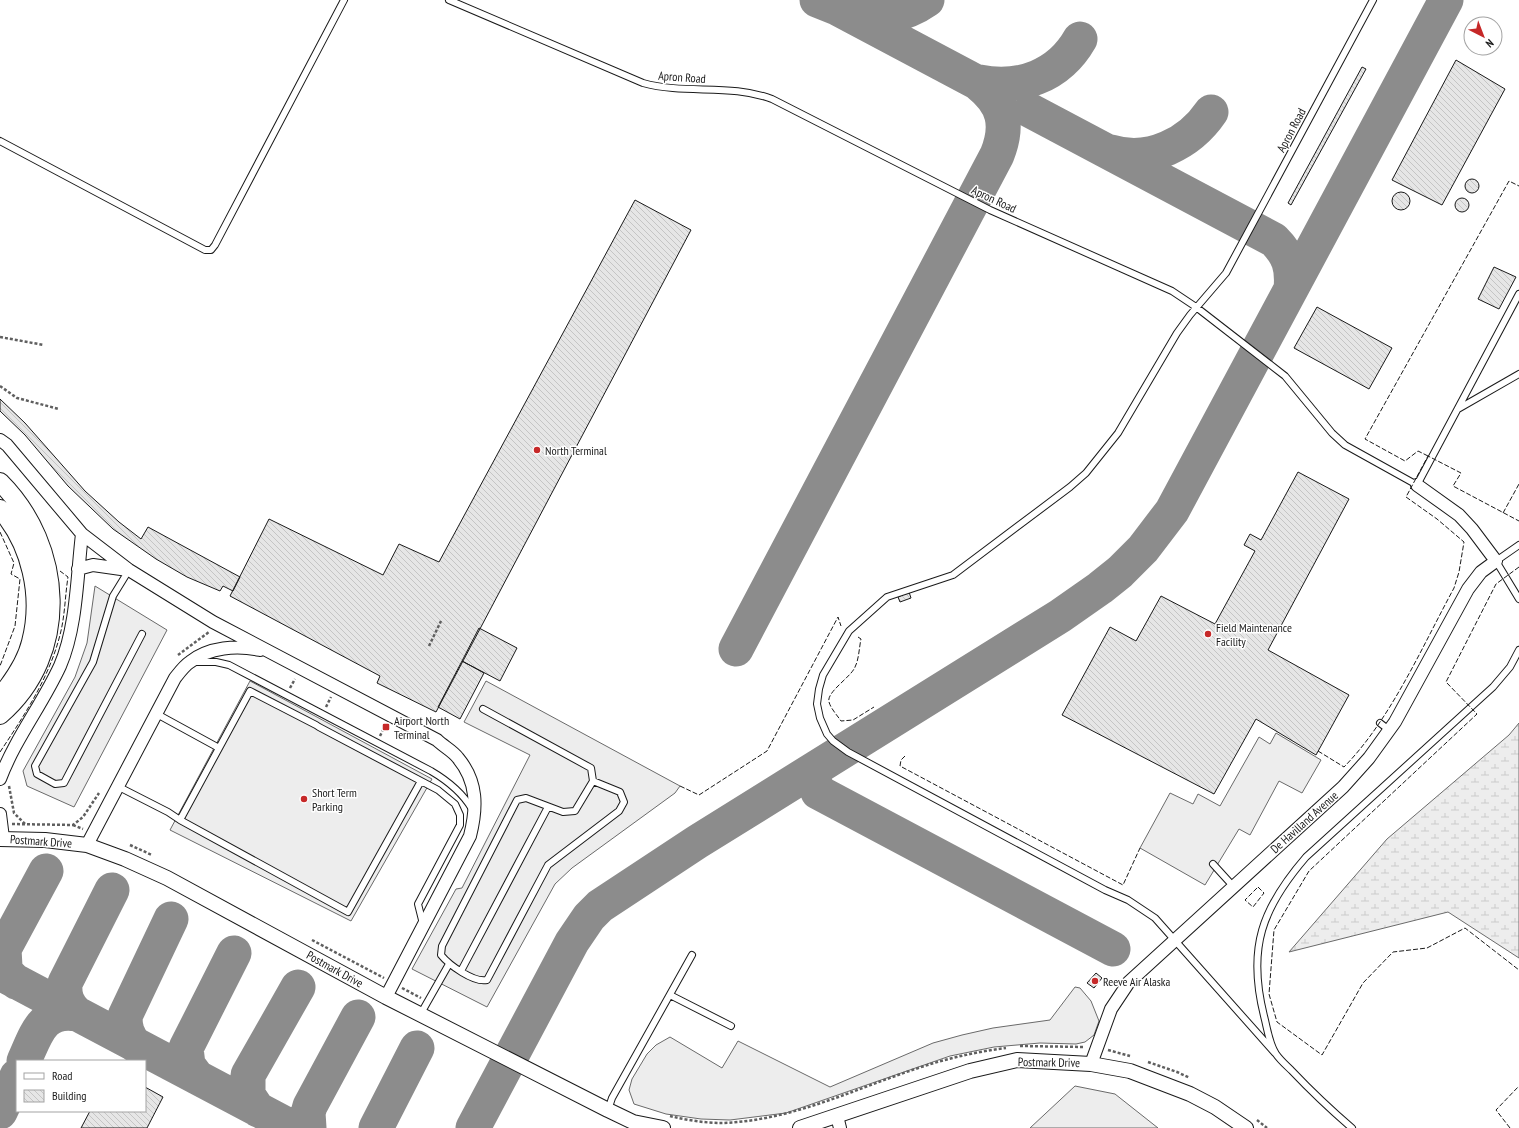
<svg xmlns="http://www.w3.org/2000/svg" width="1519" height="1128" viewBox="0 0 1519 1128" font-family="'PT Sans Narrow',sans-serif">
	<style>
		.built { fill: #ededed; stroke: #6a6a6a }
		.wetland { fill: url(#wetland-marsh); stroke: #6a6a6a }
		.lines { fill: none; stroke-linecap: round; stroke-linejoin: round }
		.taxiway { stroke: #8c8c8c; stroke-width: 35 }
		.building { fill: url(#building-back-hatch); stroke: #1a1a1a }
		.service-casing { stroke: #1a1a1a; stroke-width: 8 }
		.minor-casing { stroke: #1a1a1a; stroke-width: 14 }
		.tertiary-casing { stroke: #1a1a1a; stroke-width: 16 }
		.primary-casing { stroke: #1a1a1a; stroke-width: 20 }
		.path { stroke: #5f5f5f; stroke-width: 2.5; stroke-dasharray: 3 2; stroke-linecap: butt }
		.service { stroke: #fff; stroke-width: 6 }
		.minor { stroke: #fff; stroke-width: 12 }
		.tertiary { stroke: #fff; stroke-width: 14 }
		.primary { stroke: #fff; stroke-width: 18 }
		.fence { stroke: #1a1a1a; stroke-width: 1; stroke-dasharray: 5 2; stroke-linecap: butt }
		.poi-dot { fill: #c62828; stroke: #fff; stroke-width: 1.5 }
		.labels { text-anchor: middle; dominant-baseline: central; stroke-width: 3; stroke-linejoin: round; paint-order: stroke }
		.street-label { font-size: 12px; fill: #1a1a1a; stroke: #fff }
		.poi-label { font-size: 12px; fill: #1a1a1a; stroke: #fff; text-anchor: start }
	</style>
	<defs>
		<pattern id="wetland-marsh" width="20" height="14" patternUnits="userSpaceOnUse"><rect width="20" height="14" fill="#ededed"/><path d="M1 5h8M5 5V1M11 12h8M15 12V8" fill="none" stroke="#cbcbcb"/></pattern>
		<pattern id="building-back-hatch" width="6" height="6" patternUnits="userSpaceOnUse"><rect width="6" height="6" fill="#e6e6e6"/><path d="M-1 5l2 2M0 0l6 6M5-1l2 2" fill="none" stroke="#c5c5c5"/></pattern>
	</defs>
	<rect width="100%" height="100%" fill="#fff"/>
	<path class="built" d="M95,586L167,630L74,807L27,786L23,771L75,677L87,643Z
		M250,681L432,779L351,921L170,830Z
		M486,681L680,786L675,793L572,868L555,884L487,1007L412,969L456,889L462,888L530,755L464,722Z
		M1276,733L1321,760L1302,793L1279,781L1250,835L1239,829L1205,885L1140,848L1170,793L1193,804L1198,794L1220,806L1259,737L1270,744Z
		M1075,987L1080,988L1091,1001L1099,1021L1094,1035L1085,1042L1076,1044L1040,1043L994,1047L950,1056L786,1113L730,1120L701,1119L666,1114L634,1104L629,1090L632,1079L647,1054L656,1045L670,1037L722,1068L738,1041L830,1087L933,1043L962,1035L993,1028L1050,1020Z
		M1075,1086L1115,1094L1158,1128H1030Z"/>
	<path class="wetland" d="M1519,723V958L1448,912L1289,952L1387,839L1509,735Z"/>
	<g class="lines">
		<path class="taxiway" d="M817,0L837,8L1274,240C1289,255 1293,268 1291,289
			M854,15C881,19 904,16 927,0
			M979,82C1020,90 1059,76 1080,39
			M1111,152C1150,164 1190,143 1211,112
			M736,649L997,155C1009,125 1004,104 979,84
			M816,769L813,778L818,792L1113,949
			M0,973L293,1128
			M16,982L7,973L5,967L4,949L46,871
			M77,1014C67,1005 64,996 65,983L112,890
			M135,1045C127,1035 125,1028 125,1016L171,919
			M24,1061C36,1035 42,1008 77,1014
			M197,1077L188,1065L186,1048L234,953
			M258,1110L248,1095V1075L298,987
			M0,1112L17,1076
			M309,1128L308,1113L310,1106L358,1017
			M376,1128L417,1048
			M473,1128L572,942L589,917L600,906L697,842L1060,616L1100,588L1120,572L1143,549L1172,511L1446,0"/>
	</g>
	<path class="building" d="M1456,60L1505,89L1442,205L1392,180Z
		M1362,67L1366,69L1291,205L1288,203Z
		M1465 186a7 7 0 1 1 14 0a7 7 0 1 1-14 0Z
		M1392 201a9 9 0 1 1 18 0a9 9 0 1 1-18 0Z
		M1455 205a7 7 0 1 1 14 0a7 7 0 1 1-14 0Z
		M635,200L691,230L436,712L377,683L380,676L230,596L269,519L383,575L399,544L439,562Z
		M1494,267L1516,277L1499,309L1478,299Z
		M1317,307L1392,348L1369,389L1294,348Z
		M0,399L25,423L85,491L119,522L141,539L148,527L240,577L233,591L223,586L220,591L187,577L156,559L113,529L68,486L25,435L0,411Z
		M1298,472L1349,499L1268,650L1349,695L1316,755L1256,719L1214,794L1062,715L1110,627L1136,641L1161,596L1215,624L1255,551L1244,545L1250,534L1261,540Z
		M909,592L911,598L900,602L898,597Z
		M479,628L517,648L500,681L462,661Z
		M462,661L484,673L460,719L438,707Z
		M1096,973L1102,978L1094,988L1087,983Z
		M145,1087L163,1097L147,1128H81L90,1111H145Z"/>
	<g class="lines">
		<g class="service-casing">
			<path id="service" d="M449,0L643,83C686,95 730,83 772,99L990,210L1172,291L1196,307L1285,376L1332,433L1345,445L1417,485L1519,294
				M0,141L205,250H211L215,245L344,0
				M1458,409L1519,374
				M1519,545L1496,561L1519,599
				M129,570L113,596L93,662L35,766L37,774L55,784L64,783L142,634
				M194,662H216L229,665L431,771C448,781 462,792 472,809
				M483,709L591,768L593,781L620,792L624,802L619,811L548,865L487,980C474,983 449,965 441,955L442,946L517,800L526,798L563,812L575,811L593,781
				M155,713L219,748
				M1380,723L1389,730
				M421,781L348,912L180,820L250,691L316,725L319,727L438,790L455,804L460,815V825L418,904L423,924
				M117,786L168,812L180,820
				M1213,864L1233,886
				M461,971L548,807
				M670,995L731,1026
				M420,1015L449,964
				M1275,1053L1155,918L1128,900L1105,890L848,752L833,741L827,734L820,718L817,704L819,689L823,675L849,631L887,597L953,575L1070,487L1086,473L1118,433L1177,333L1190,315L1226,273L1373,0
				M608,1110L612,1098L692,955
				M1352,1128C1331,1110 1311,1091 1292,1071C1287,1066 1280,1060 1276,1054C1269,1044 1267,1027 1264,1016C1247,948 1262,908 1306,857L1493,687L1510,667L1519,650"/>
		</g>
		<g class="minor-casing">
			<path id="minor" d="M0,440L7,445L82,534L129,570L213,622L437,740C443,746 453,751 458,758C478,782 477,808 470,836L386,997
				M78,569L93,565L128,570
				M0,779C15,739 42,705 60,666C77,627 77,575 82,534
				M0,814L3,838
				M87,845L175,678C179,673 184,666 190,662C209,647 237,645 260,650
				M1091,1064L1111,1009L1129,982L1343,787L1369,758L1395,722L1468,589L1481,572L1496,561L1472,529L1459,515L1417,485
				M837,1116L840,1128"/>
		</g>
		<g class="tertiary-casing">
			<path id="tertiary" d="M0,839L45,840L87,845L125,859L167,878L386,997L608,1110L633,1122L663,1128
				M800,1128L970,1071L1017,1060L1091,1064L1130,1071L1190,1094L1215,1107L1246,1128"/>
		</g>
		<g class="primary-casing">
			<path id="primary" d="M0,482C64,546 71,654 0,715
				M0,509C31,544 43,596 31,642C26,663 13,681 0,697"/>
		</g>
		<path class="path" d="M0,337L44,345
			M0,386L17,398L59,409
			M429,646L441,621
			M178,655L209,632
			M290,688L295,679
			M326,707L331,697
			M380,736L385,726
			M9,786L14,813L25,824
			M12,824L73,825L83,817L99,793
			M73,825L83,829
			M130,845L152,855
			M312,940L384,978
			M402,988L421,998
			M1020,1046L1085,1047
			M1108,1050L1130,1056
			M1148,1062L1177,1072L1190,1078
			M670,1116C686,1120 705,1123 721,1123C796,1121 864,1084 934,1063C958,1056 982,1051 1006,1048
			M1257,1120L1267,1128"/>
		<use href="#service" class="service"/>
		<use href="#minor" class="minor"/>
		<use href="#tertiary" class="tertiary"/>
		<use href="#primary" class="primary"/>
		<path class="fence" d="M1428,456L1418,451L1405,461L1365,439L1509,181L1519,186
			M1503,513L1519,484
			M0,532L14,563L11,574L20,579L15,626L0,666
			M1519,567L1496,584L1446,682L1477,714L1309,871L1274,930L1269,994L1277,1022L1322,1055L1363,983L1393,952L1427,948L1465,928L1519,970
			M858,637L861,639C859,648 859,661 854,669C849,678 826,693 829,702C831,709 837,715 841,721L853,720L874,707
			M1318,751L1344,767C1391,719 1422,647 1454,588L1459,572L1464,542L1437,519L1406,497L1428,456L1461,473L1453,486L1519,521
			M0,752C24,716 49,678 60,635C65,616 65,596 68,577L60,571
			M905,756L901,760L900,766L1123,885L1140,848
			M680,786L699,795L767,751L838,617L841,626
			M1258,887L1264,893L1253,907L1245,900Z
			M1510,1128L1496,1110L1519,1086"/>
	</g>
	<g class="poi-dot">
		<circle cx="537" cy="450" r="4"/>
		<circle cx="1208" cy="634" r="4"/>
		<rect x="382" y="723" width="8" height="8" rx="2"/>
		<circle cx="304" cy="799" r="4"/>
		<circle cx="1095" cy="981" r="4"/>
	</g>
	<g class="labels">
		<g class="street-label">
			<text transform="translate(682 77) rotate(4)">Apron Road</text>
			<text transform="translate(1291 130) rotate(-62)">Apron Road</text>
			<text transform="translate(994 199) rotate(25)">Apron Road</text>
			<text transform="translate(1304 822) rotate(-42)">De Havilland Avenue</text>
			<text transform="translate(41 841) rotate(4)">Postmark Drive</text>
			<text transform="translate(335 969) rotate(29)">Postmark Drive</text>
			<text transform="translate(1049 1062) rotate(1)">Postmark Drive</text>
		</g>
		<g class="poi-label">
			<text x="545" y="450">North Terminal</text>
			<text x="1216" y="627">Field Maintenance<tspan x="1216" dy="14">Facility</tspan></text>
			<text x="394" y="720">Airport North<tspan x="394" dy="14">Terminal</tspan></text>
			<text x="312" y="792">Short Term<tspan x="312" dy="14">Parking</tspan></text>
			<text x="1103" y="981">Reeve Air Alaska</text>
		</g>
	</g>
	<rect x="16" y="1060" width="130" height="52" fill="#ffffff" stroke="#a3a3a3"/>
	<rect x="24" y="1073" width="20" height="6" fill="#ffffff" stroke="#a3a3a3"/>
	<text x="52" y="1080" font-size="12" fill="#1a1a1a">Road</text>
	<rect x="24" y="1090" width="20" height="12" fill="url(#building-back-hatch)" stroke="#a3a3a3"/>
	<text x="52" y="1100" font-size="12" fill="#1a1a1a">Building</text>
	<g transform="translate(1483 36) rotate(138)"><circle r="19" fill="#ffffff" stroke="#a3a3a3"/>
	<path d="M0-3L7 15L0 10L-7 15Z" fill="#c62828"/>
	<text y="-6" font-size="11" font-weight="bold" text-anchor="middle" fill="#1a1a1a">N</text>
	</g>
</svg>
